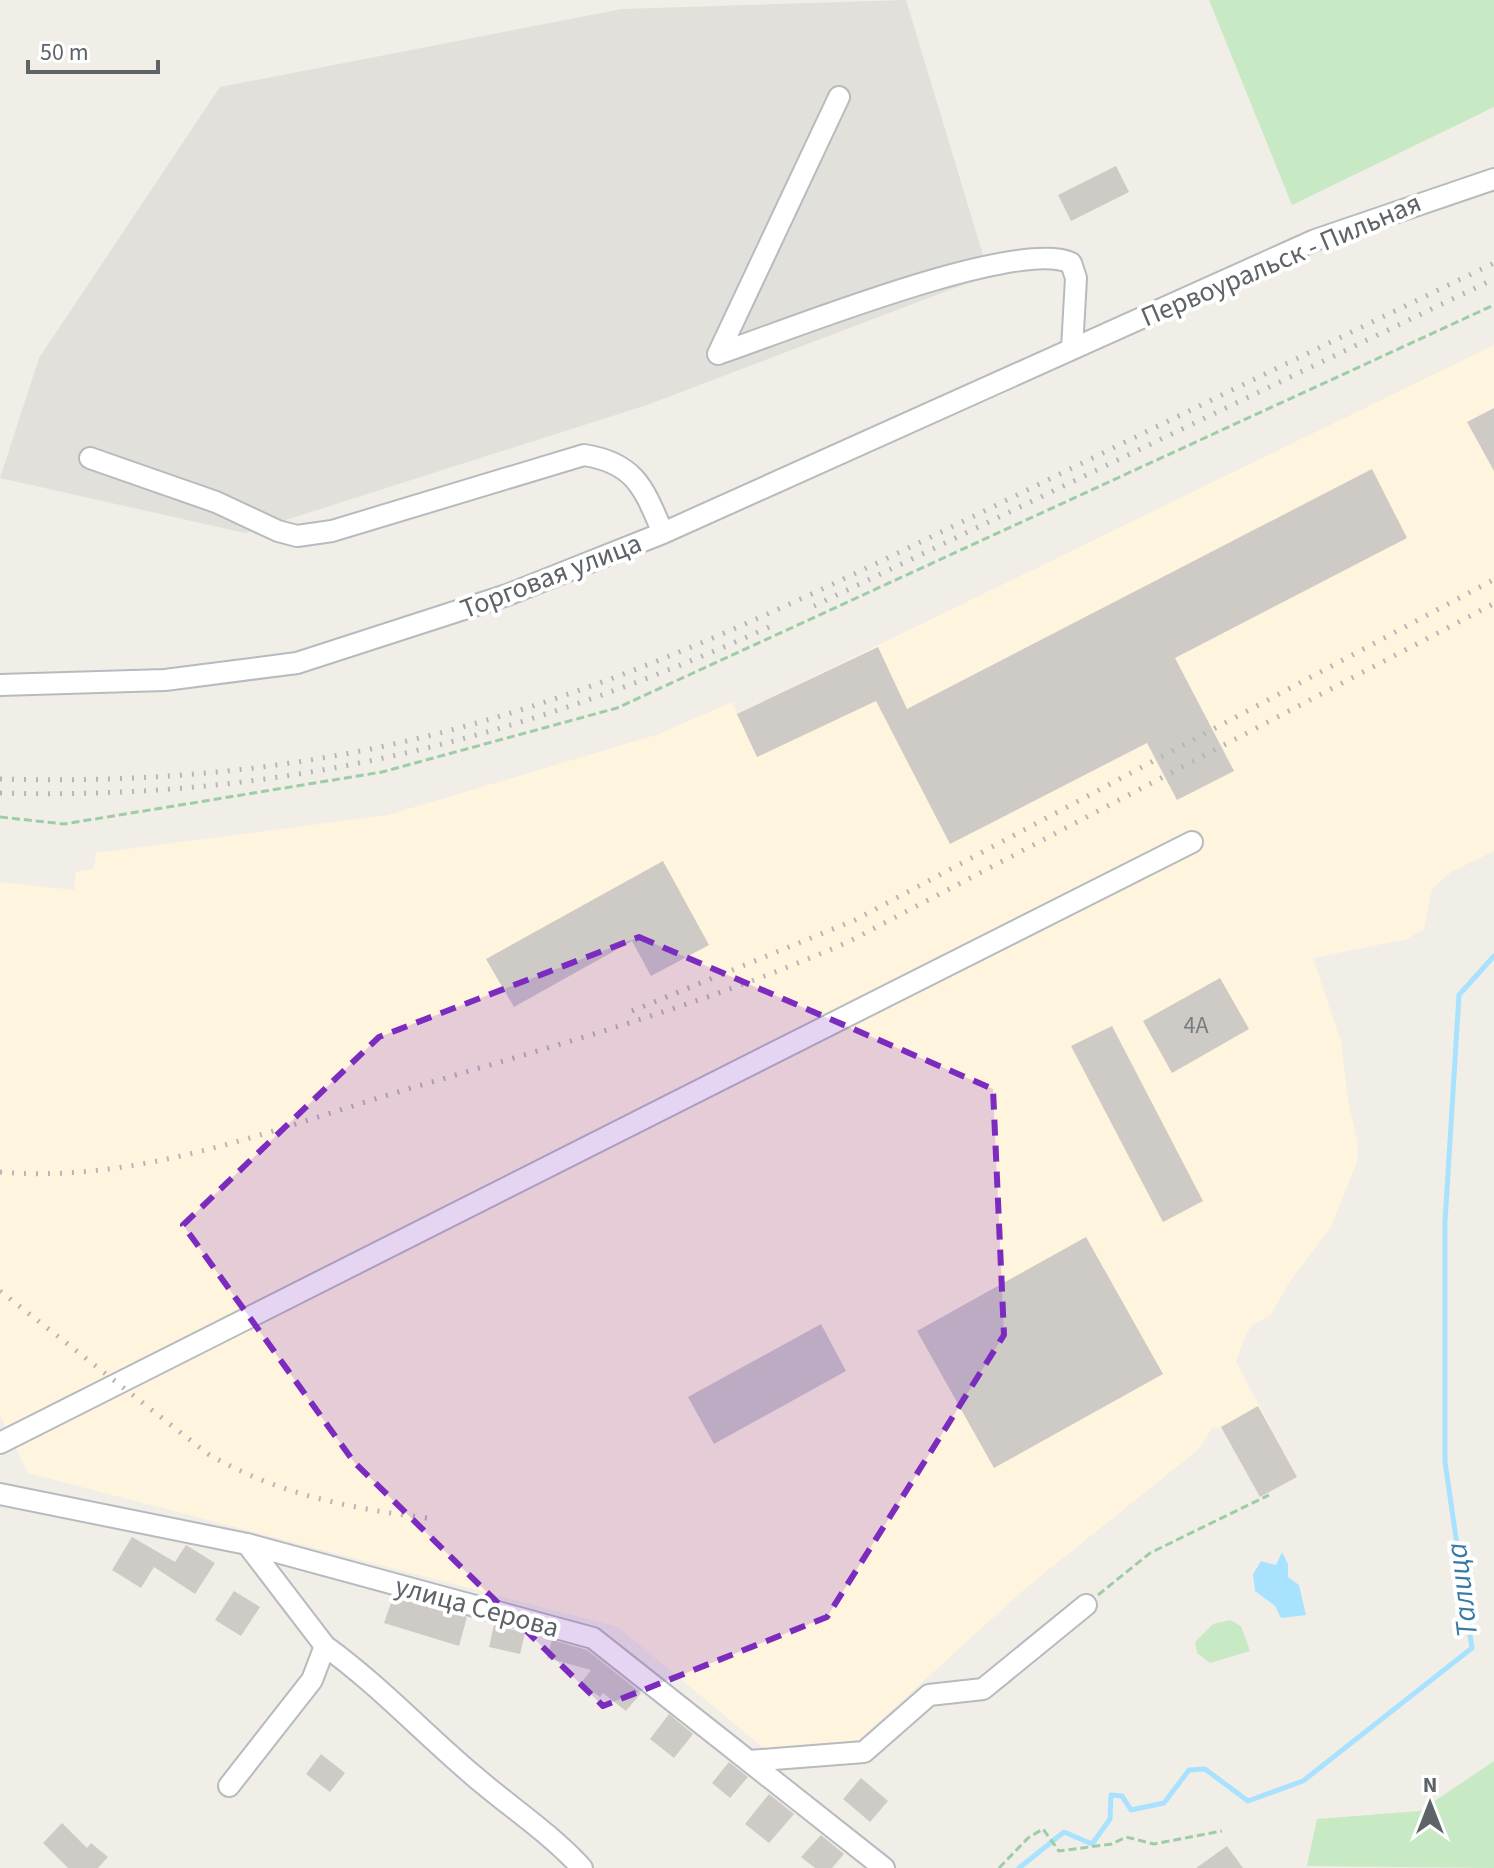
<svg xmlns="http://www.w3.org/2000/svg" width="1494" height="1868" viewBox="0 0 1494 1868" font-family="'Source Sans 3',sans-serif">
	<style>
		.commercial { fill: #fff4de }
		.industrial { fill: #e2e0db }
		.green { fill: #c7e9c3 }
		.water { fill: #a9e2ff }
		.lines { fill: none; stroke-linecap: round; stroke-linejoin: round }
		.stream { stroke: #a9e2ff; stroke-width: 5 }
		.building { fill: #cecbc6 }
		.minor-casing { stroke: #b7babe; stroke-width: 24 }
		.path { stroke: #9ccda6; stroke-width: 3; stroke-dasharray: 8 4; stroke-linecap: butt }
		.minor { stroke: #fff; stroke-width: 20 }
		.rail { stroke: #b5b6b7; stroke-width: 5; stroke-dasharray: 2 10; stroke-linecap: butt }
		.marked { fill: #7b2cbf; fill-opacity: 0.2; stroke: #7b2cbf; stroke-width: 6; stroke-dasharray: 16 10; stroke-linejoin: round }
		.labels { text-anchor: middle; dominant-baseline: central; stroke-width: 8; stroke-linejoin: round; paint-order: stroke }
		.number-label { font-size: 24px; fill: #7a7d80 }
		.street-label { font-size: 28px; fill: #5e6368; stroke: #fff }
		.water-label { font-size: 30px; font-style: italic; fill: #3979a6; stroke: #fff }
	</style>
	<rect width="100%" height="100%" fill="#f1eee7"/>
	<path class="commercial" d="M1494,345V851L1451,872L1432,889L1424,929L1407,939L1313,958L1341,1042L1348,1100L1358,1144L1357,1162L1330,1229L1292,1278L1270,1316L1253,1324L1246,1334L1236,1362L1297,1477L1260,1497L1221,1427L1212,1428L1199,1449L1028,1586L853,1745L771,1754L618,1627L28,1473L0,1415V882L74,890L76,872L94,869L96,853L388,815L659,734L732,702L737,714Z"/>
	<path class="industrial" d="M906,0L989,275L647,405L245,533L0,478L39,358L220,87L622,9Z"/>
	<path class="green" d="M1209,0H1494V107L1292,205Z
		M1230,1620L1241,1626L1250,1651L1210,1663L1197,1653L1195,1642L1213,1624Z
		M1494,1761V1868L1307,1866L1317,1819L1420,1811Z"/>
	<path class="water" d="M1282,1552L1288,1564V1577L1299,1585L1306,1615L1281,1618L1275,1606L1255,1591L1253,1574L1261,1561L1276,1565Z"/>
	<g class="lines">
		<path class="stream" d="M1019,1868L1064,1832L1092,1844L1110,1819L1111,1795L1122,1796L1131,1810L1164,1803L1189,1770L1205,1769L1248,1801L1303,1781L1472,1648L1445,1462V1222L1459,995L1494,956"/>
	</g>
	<path class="building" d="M1116,166L1129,192L1071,221L1058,195Z
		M1494,408V471L1467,422Z
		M1372,469L1407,538L1175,658L1234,771L1177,800L1147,743L950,844L876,701L757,757L737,714L878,647L907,709Z
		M663,861L709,945L651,976L632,941L514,1007L486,959Z
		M1220,978L1249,1029L1172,1073L1143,1021Z
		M1112,1026L1203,1201L1163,1222L1071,1046Z
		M1086,1237L1163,1374L994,1468L917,1331Z
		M821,1324L846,1371L714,1444L688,1397Z
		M1258,1406L1297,1477L1260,1497L1221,1427Z
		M132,1537L175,1562L186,1545L215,1563L195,1594L154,1567L141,1588L112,1570Z
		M234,1591L260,1607L241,1636L215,1620Z
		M393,1597L467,1617L459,1646L384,1623Z
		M494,1625L525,1633L520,1654L489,1647Z
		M552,1640L587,1650L641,1693L626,1711L603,1693L600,1697L581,1683L591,1670L547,1658Z
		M669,1714L693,1734L674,1758L650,1739Z
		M321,1754L345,1773L330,1792L306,1774Z
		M729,1762L748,1777L730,1798L712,1783Z
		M861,1778L888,1801L870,1822L843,1799Z
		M769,1794L794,1814L769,1843L745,1824Z
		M62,1823L87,1848L91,1843L108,1857L98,1868H68L43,1843Z
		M821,1835L844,1854L832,1868H815L801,1857Z
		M1227,1846L1243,1868H1196Z"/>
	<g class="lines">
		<g class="minor-casing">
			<path id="minor" d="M839,97L718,354C783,332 1018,237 1071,263L1076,278L1072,349
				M90,458L216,502L278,531L297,536L332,531L584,455C636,463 644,489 663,533
				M0,685L165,680L297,663L507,595L663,533L1315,240L1494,179
				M0,1443L1192,842
				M0,1494L247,1544L593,1638L884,1868
				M325,1646C379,1685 423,1733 474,1776C510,1807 550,1833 582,1868
				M749,1761L864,1752L929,1695L983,1689L1086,1605
				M229,1786L312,1680L325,1646L247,1544"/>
		</g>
		<path class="path" d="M0,817L64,824L382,772L617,708L1494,305
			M1098,1595L1150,1553L1269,1495
			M999,1868L1028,1838L1043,1829L1059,1851L1112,1844L1126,1837L1154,1844L1222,1831"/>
		<use href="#minor" class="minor"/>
		<path class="rail" d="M814,606L1494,279
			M0,779C136,783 274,772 407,741C623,691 820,591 1017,495C1176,417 1335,340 1494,263
			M0,793C281,801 524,739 778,623
			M632,1011L855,920L1493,580
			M0,1172C140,1184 276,1128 408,1089C557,1045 708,1004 850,941L1493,604
			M0,1291L208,1454C279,1495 353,1509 434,1519"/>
	</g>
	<path class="marked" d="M639,937L993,1089L1004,1335L827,1617L603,1706L354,1462L183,1225L379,1037Z"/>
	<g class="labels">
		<g class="number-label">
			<text x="1196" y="1025">4А</text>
		</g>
		<g class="street-label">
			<text transform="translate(1281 260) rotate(-23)">Первоуральск - Пильная</text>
			<text transform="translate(551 576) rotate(-21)">Торговая улица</text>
			<text transform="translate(477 1607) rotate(15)">улица Серова</text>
		</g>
		<g class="water-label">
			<text transform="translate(1462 1590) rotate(-97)">Талица</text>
		</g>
	</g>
	<g transform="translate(1430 1804)" stroke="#ffffff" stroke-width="6" paint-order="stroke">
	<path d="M0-6L14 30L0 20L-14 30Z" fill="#5e6368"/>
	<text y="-12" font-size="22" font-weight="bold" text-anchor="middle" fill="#5e6368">N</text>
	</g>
	<path d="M28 60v12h130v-12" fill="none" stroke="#5e6368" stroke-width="4"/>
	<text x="40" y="60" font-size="24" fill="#5e6368" stroke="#ffffff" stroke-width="6" paint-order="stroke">50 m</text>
</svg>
